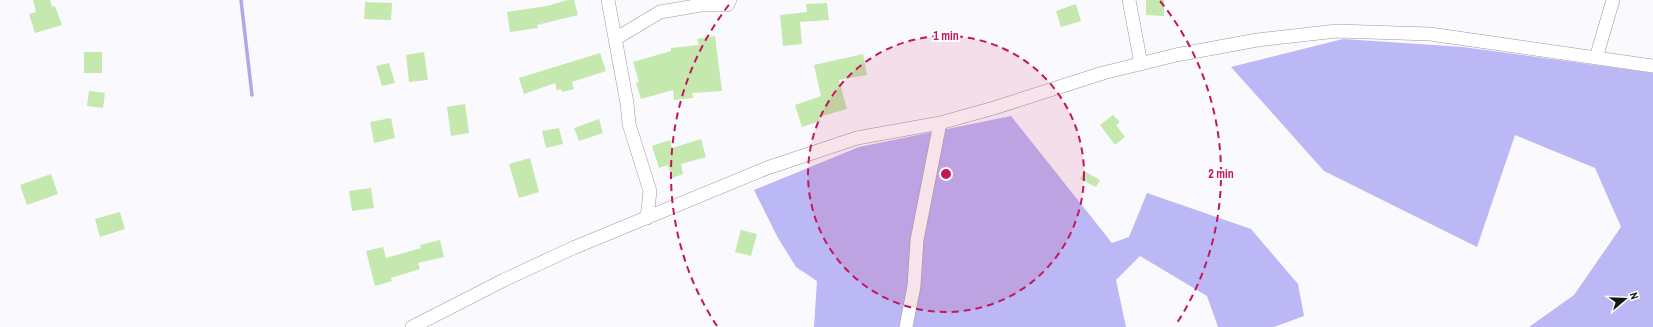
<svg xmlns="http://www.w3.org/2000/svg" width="1653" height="327" viewBox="0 0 1653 327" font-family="'Archivo Narrow',sans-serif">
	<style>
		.forest { fill: #bcb7f5 }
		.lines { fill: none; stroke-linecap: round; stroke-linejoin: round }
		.stream { stroke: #aea9e7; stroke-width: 3.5 }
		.building { fill: #c4e8ad }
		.street-casing { stroke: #9a9a9d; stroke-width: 14 }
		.street { stroke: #fff; stroke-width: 13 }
		.ring { fill: none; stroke: #c2185b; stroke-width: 2; stroke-dasharray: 7 5 }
		.centre { fill: #c2185b; stroke: #fff; stroke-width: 2 }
		.ring-label { font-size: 12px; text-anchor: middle; font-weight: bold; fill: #c2185b; stroke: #fff; stroke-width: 4; stroke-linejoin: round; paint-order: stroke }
	</style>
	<rect width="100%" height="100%" fill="#fafafe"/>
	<path class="forest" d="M1343,39L1463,47L1653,73V327H1529L1574,295L1621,227L1595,168L1515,135L1477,247L1324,171L1231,67Z
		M1011,116L1112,243L1129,237L1147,193L1251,229L1298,284L1304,316L1274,327H1218L1207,296L1140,256L1116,280L1126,327H814L817,281L796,267L778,238L754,190L859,147Z"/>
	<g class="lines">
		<path class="stream" d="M241,0L252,95"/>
	</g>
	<path class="building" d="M33,0H50L52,7L55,6L62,25L35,33L29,14L36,12Z
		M568,0H574L578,15L537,25L538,28L510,32L507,12L547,6Z
		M1146,0H1164V16L1146,15Z
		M365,2L392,3L391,20L364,19Z
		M827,3L829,20L800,22L802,44L783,46L780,15L807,12L806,4Z
		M1076,4L1081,21L1061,27L1056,11Z
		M715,36L722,91L692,93L693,98L674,100L673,90L641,99L636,83L639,82L633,62L671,51V48L699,45L697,39Z
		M84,52H102V73H84Z
		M424,52L428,80L409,82L406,55Z
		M600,53L606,71L572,82L574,89L562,92L561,89L557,90L555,83L524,94L519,78Z
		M863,54L867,75L839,80L847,109L819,117L820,121L802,127L795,105L821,96L814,65Z
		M389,63L395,83L382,86L376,66Z
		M89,91L105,93L103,108L87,106Z
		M465,104L469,133L451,136L447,107Z
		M1113,115L1120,122L1116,125L1125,137L1115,145L1100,125Z
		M391,118L395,138L374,143L370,122Z
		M599,119L603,133L579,141L574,128Z
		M559,128L563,144L546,148L542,131Z
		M701,139L706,157L681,164L683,174L672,178L668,165L659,168L652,146L670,140L672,148Z
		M530,158L539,192L519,198L509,164Z
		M1084,171L1100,180L1096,187L1080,179Z
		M51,174L58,194L27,205L20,185Z
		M371,188L374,208L352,211L349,191Z
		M120,212L125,229L100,237L95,219Z
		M741,230L757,234L751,256L735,252Z
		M440,240L444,257L418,263L420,269L391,278L392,281L375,286L366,251L383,247L386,258L421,248L420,245Z"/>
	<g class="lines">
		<g class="street-casing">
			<path id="street" d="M608,0L627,103L629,124L650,191L647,218
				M1129,0L1141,64
				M615,39L660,12L701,5H727L730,0
				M1596,58L1613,0
				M412,327L504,280L573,248L767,168L857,138L940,123L994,108L1103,73L1176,55L1257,40L1337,31L1430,34L1653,66
				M906,327L914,286L917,240L940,123"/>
		</g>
		<use href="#street" class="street"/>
	</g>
	<circle cx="946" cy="174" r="138" fill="#c2185b" fill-opacity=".12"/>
	<g class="ring">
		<circle cx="946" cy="174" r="138"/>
		<path d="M717 326A275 275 0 0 1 732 1M1160 1A275 275 0 0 1 1175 326"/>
	</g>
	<circle cx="946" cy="174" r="6" class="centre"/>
	<g class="ring-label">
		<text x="946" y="40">1 min</text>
		<text x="1221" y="178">2 min</text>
	</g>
	<g transform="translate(1625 299) rotate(71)" stroke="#ffffff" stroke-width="3" paint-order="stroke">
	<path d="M0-3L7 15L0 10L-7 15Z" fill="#161617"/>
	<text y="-6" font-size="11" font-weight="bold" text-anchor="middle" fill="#161617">N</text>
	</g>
</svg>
